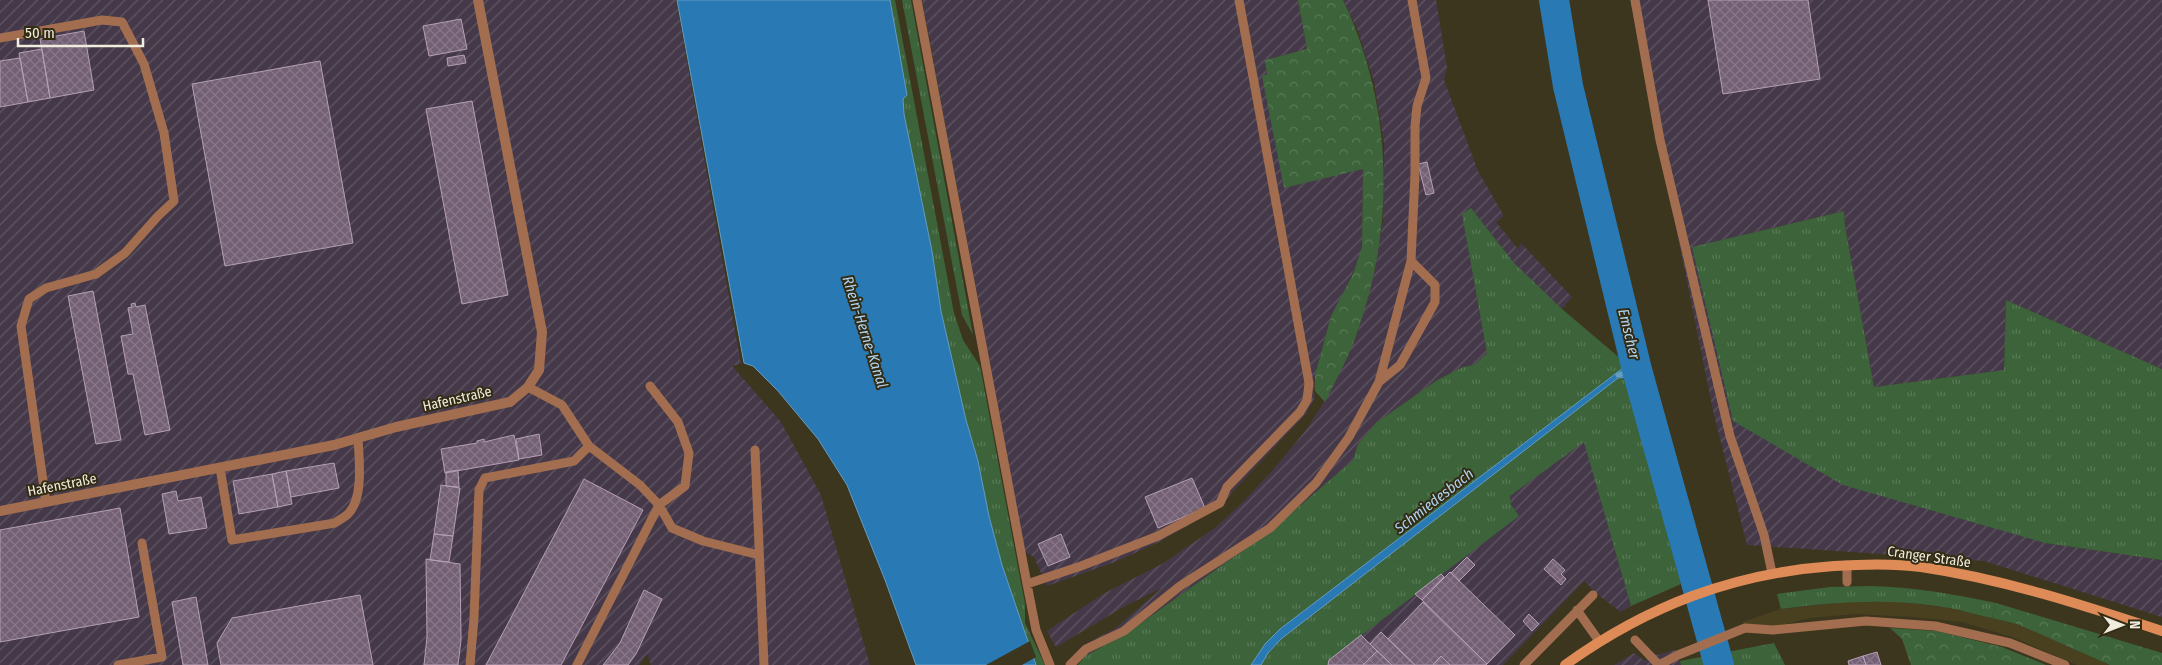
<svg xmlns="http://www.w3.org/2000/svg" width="2162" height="665" viewBox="0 0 2162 665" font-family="'Fira Sans Condensed',sans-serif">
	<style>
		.built { fill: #494020 }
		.industrial { fill: url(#industrial-furrows) }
		.grass { fill: url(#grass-tufts) }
		.forest { fill: url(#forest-crowns) }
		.water { fill: #297ab4; stroke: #659cc1 }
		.pier { fill: #3d361e }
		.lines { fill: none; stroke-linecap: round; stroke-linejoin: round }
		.stream { stroke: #659cc1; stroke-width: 5 }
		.river { stroke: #297ab4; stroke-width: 30 }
		.building { fill: url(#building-cross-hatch); stroke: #b59fb5 }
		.lane { stroke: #a26e4f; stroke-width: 9 }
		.street { stroke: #a26e4f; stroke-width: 10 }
		.secondary { stroke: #de8b58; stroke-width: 10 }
		.labels { text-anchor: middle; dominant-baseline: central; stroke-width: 4; stroke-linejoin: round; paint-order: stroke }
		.street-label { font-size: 14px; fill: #f1edde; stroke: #332c14 }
		.water-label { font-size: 15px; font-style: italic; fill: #afd4f3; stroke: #332c14 }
	</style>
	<defs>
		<pattern id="industrial-furrows" width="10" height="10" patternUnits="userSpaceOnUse" patternTransform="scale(1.25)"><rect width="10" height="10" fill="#453949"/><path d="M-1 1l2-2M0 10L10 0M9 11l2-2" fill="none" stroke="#605663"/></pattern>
		<pattern id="grass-tufts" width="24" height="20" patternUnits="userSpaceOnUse" patternTransform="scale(1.25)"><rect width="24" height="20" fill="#3c633a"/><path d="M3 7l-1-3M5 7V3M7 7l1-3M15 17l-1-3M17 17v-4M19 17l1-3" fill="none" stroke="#597a56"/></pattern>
		<pattern id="forest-crowns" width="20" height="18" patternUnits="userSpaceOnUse" patternTransform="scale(1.25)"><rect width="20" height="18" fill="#3c633a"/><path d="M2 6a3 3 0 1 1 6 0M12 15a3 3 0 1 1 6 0" fill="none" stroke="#597a56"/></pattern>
		<pattern id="building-cross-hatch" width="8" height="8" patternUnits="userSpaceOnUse" patternTransform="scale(1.25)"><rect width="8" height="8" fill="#746075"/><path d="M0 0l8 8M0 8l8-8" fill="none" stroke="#878"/></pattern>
	</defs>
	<rect width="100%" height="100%" fill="#3d361e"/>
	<path class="built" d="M1854,601L1901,602L1944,607L2017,624L2110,665H2077L2012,637L1962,622L1913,617L1857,614L1809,618L1748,634L1743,622L1781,609Z"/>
	<path class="industrial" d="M0,0H676L741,364L732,366L781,422L821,495L870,665H651L647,654L639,665H0Z
		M922,0H1298L1307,49L1265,60L1284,187L1363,168L1362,247L1359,258L1343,295L1331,316L1315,375L1314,399L1306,414L1232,492L1222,506L1159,542L1115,562L1047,586L1034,557L1025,552Z
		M1343,0H1436L1447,67L1444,80L1478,171L1504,216L1496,222L1518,249L1521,243L1572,297L1562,309L1514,263L1471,208L1469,251L1487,353L1474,365L1463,367L1439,379L1377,422L1358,444L1353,460L1273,529L1127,633L1085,656L1077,651L1087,643L1116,628L1162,588L1127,605L1056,647L1047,631L1103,594L1162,564L1215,528L1241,504L1274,469L1306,430L1324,402L1344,364L1357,334L1374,274L1383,220L1384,173V143L1374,82L1358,31Z
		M1630,0H2162V369L2006,300L2004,370L1874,387L1845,226L1844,211L1693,247L2045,543L2162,560V617L1984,561L1747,545L1714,415Z
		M1584,441L1631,606L1621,612L1601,597L1584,581L1503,665H1328L1329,660L1518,516L1511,505L1510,496Z
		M1675,650L1681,665H1614L1634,653L1645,661L1655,653L1657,655Z"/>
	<path class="grass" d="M890,0H895L954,313L963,340L980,366L1025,604V623L1045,665H1036L1002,565L989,516L978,461L966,420L941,311L932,251L904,114L903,99L906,95Z
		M902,0H911L973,335L962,315Z
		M1471,208L1514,263L1562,309L1621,359L1623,368L1280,629L1265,644L1251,665H1078L1085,656L1127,633L1273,529L1353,460L1358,444L1377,422L1439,379L1463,367L1474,365L1487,353L1462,214Z
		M1844,211L1845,226L1874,387L2004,370L2006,300L2162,369V560L2045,543L1843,485L1733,421L1692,247Z
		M1626,377L1681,584L1631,606L1584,442L1510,496L1511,505L1519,516L1329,660L1328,665H1261L1268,653L1281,639L1618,378Z
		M1871,586C1913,587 1954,594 1996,603L1992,618C1976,615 1959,609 1943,607C1888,598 1835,602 1781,609L1777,594L1830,587Z
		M1774,643L1785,665H1681L1680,661Z"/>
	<path class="forest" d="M1298,0H1343C1393,105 1396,224 1357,333C1349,357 1336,380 1325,402L1315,391V375L1331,316L1353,274L1362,247L1363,169L1284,188L1262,76L1267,74L1265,60L1307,49Z
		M1996,603L2162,653V665H2110L2017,624L1992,618Z
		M1890,628L1936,631L2002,647L2046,665H1911L1902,639Z"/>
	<path class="water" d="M677,0H890L907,95L903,99L904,114L932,251L941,311L966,420L978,461L989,516L1002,565L1036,665H916L885,580L847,485L818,439L778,391L753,366L744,363Z
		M1623,368L1626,377L1618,378L1281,639L1268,653L1261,665H1251L1265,644L1280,629Z"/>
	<path class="pier" d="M1030,641L1036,657L1022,665H986Z"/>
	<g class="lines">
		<path class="stream" d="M1618,375L1637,370"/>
		<path class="river" d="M1554,0L1568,86L1637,370L1719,665"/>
	</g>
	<path class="building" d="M1708,0H1808L1820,79L1723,94Z
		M461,19L467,49L429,56L423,26Z
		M84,31L94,90L50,98L40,39Z
		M42,49L50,98L28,102L19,53Z
		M464,55L466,63L448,66L447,58Z
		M20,58L28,102L0,107V61Z
		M320,61L353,243L225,266L192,84Z
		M472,101L508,295L462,304L426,109Z
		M1427,162L1434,193L1426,195L1418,164Z
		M93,291L121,440L96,444L68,296Z
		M135,303L136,307L145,305L170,430L145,435L133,374H128L121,336L133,334L128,308L132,307L131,304Z
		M539,434L542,455L519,459L516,439Z
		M514,435L519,460L445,473L441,449L477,443V441L484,439V442Z
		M334,463L339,488L291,497L286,471Z
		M458,470L459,487L446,486V472Z
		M286,471L292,504L278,507L272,474Z
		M272,474L278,507L239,514L233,481Z
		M1192,478L1205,508L1158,528L1145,497Z
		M584,479L643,510L561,665H486Z
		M441,485L460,488L453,536L434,534Z
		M176,491L178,501L201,497L207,528L169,534L162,494Z
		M120,508L139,617L0,642V530Z
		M434,534L453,536L449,562L430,560Z
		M1061,534L1070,557L1048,566L1038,544Z
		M1467,557L1475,565L1459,581L1451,573Z
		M426,559L460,564L461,640L458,665H424L427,637Z
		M1553,559L1565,570L1561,574L1566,579L1561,585L1544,569Z
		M1450,572L1515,635L1487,664L1422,600Z
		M1441,574L1444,577L1422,600L1415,594Z
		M644,590L662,599L636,654L628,665H603L620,643Z
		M360,595L373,665H221L217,643L232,618Z
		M196,597L208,665H183L172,602Z
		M1423,602L1487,664L1486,665H1450L1441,656L1433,665H1415L1388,639Z
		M1529,614L1539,624L1532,631L1523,621Z
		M1381,632L1388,639L1415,665H1392L1370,644Z
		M1361,635L1377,651L1363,665H1328L1329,660Z
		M1377,651L1392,665H1363Z
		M1877,652L1881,665H1866L1863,656Z
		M1441,656L1450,665H1433Z
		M1863,656L1866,665H1849L1848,661Z"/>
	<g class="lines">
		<path class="lane" d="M917,0L1027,584L1036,630L1050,665
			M1635,0L1660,140L1730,436L1764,535L1772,573
			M0,38L102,20L122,22L144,64L164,133L174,201L158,216L125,253L96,274L46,288L29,299L21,326L46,502
			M1379,382L1400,365L1435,302V285L1411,261
			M528,387L562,405L589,446L640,485L659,505L672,528L703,541L759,555
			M755,450L764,665
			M220,468L232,540L335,523C339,520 345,517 348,514C364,498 359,459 358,438
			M1847,565V582
			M1027,584L1081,566L1158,536L1220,503L1227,487L1300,412L1307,400L1309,383L1239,0
			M1577,610L1599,641
			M1635,640L1659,665
			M118,665L162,657L142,543
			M470,665L474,618L479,490L485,478L574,461L589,446
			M577,665L659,505L685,486L689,453L678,422L650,386
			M1070,665L1086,649L1124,631L1180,586L1270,528L1316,483L1349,437L1379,382L1411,261L1415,174V126L1417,106L1426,78L1412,0
			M1524,665L1593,595
			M1659,665L1678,655L1745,628L1773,630L1866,621L1935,626L2010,643L2065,665"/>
		<path class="street" d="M0,511L334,445L396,427L510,402L528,387L539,370L542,332L478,0"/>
		<path class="secondary" d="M1565,665C1647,606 1733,573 1834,566C1863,564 1892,563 1921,567C2003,579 2083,605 2162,631"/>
	</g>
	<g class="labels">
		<g class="street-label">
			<text transform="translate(457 399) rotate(-13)">Hafenstraße</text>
			<text transform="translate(62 485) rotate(-11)">Hafenstraße</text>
			<text transform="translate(1929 557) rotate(8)">Cranger Straße</text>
		</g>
		<g class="water-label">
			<text transform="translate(865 332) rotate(72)">Rhein-Herne-Kanal</text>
			<text transform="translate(1629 334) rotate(76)">Emscher</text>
			<text transform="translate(1434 501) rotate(-38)">Schmiedesbach</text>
		</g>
	</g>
	<g transform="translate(2122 625) rotate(90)" stroke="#332c14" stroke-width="4" paint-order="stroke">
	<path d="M0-4L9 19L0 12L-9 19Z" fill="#f1edde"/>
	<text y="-8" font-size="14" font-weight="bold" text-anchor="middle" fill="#f1edde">N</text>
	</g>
	<path d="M18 38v8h125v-8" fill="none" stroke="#f1edde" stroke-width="2.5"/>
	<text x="25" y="38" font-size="15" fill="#f1edde" stroke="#332c14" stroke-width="4" paint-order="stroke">50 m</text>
</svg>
